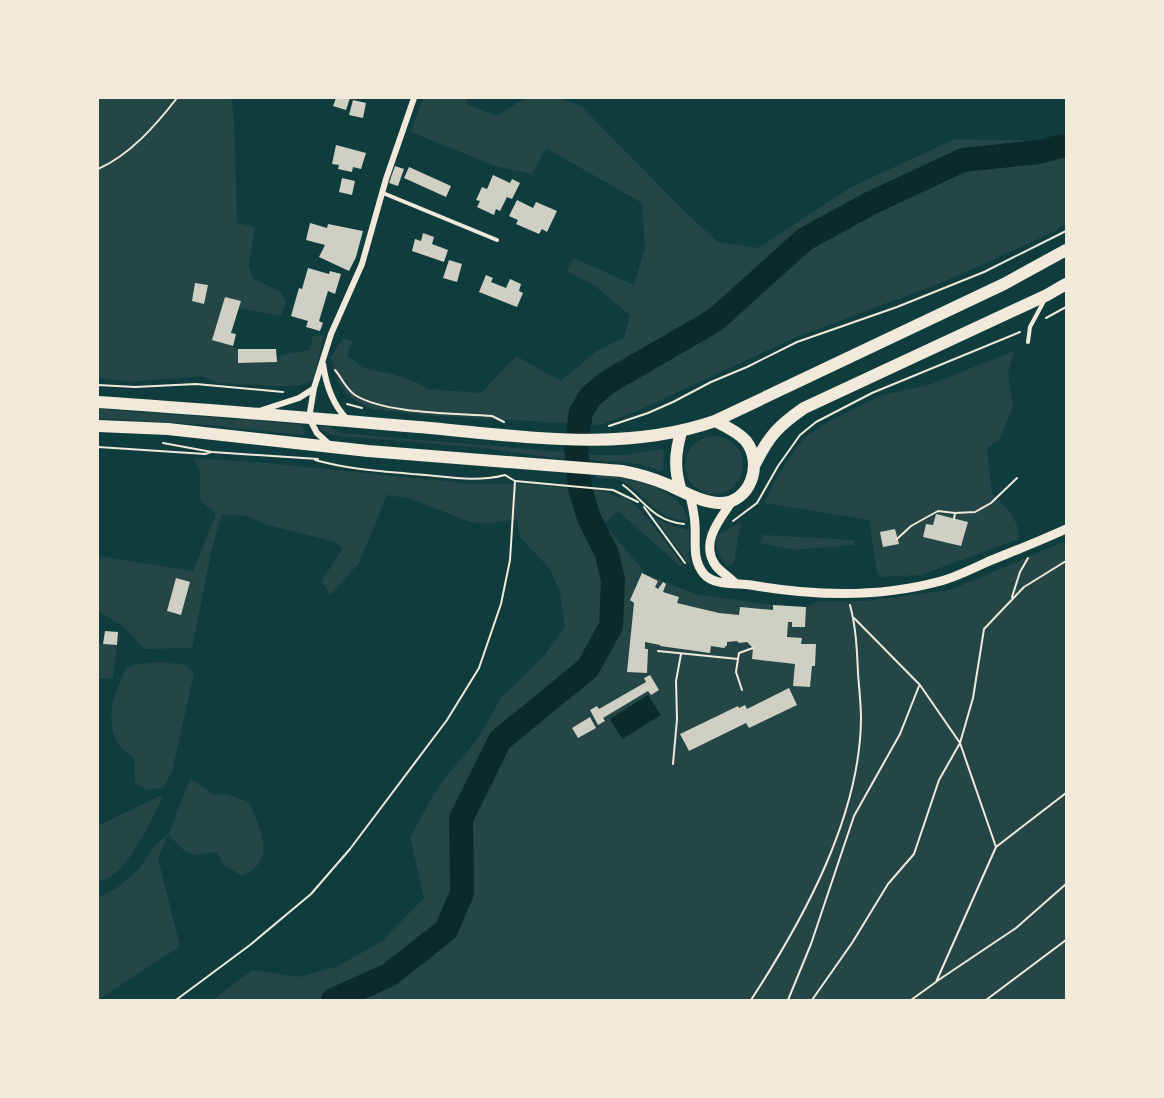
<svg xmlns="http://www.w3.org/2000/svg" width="1164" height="1098" viewBox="0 0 1164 1098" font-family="'Exo 2',sans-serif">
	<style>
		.green { fill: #244646 }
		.water { fill: #0a2a2b }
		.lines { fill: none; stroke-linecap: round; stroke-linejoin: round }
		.river { stroke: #0a2a2b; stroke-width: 24 }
		.building { fill: #cfcfc3 }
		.path { stroke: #f1e9da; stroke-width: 2 }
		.service { stroke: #f1e9da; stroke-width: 4 }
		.minor { stroke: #f1e9da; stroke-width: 6 }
		.secondary { stroke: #f1e9da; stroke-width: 9 }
		.trunk { stroke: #f1e9da; stroke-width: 12 }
	</style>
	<rect width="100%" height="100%" fill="#0f3d3e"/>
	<path class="green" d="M98,98H231L234,119L237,223L255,227L249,265L253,279L280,291L286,301L281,316L239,308L241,301L225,297L213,339L238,349V362H276L281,355L309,350L313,336L324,335L313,379L307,383L296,386H277L219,383L201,376L130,382L98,378Z
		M423,98H468L467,104L497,116L525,98H560L581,106L685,212L718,242L758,248L851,187L955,139L1045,141L1066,131V223L1056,231L948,280L794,338L646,407L601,425L422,415L372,409L351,398L339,384L331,357L343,338L352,341L347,355L363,368L395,375L418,383L427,389L481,393L516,356L561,381L598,350L624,338L630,315L595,286L567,271L574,258L634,285L645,247L642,203L546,148L532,174L495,166L411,132Z
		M1014,351L1008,373L1013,406L1000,439L987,448L992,494C1007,508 1018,517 1019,539L921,575L880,577L877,571L869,520L765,503L776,478L803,439L824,424L882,395L929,385Z
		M98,409L286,423L302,425L305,431L303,435L209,425L98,418Z
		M320,426L331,427L340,433L598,455H622L662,449L664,452L663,470L660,471L644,465L623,462L546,457L485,448L331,435L320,429Z
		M685 465a29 29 0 1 1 58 0a29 29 0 1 1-58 0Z
		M194,458L267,463L472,484H520L595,490L609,493L619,498L623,495C649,515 662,539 682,564L681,567L618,511L604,524L643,570V573L695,594L773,605L806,607L817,602L865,601L950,590L1066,541V1000H213L252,970L298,977L336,967L381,942L424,898L410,837L438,787L478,738L501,698L543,657L565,627L560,593L550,569L520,537L517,519L492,523L470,522L411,499L387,495L359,563L330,595L321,581L343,549L335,542L264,524L246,516L222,514L212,548L192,648L144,649L123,626L98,611V556L193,571L216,514L200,500V473Z
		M597,475C626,478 681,485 688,521C652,518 651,498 624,482C617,478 605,479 596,478Z
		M654,517L673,526L689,530V564Z
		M741,522L734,563L727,566C718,556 715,549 717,535Z
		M763,535L854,540L855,545L794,550L760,543Z
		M98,643L117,645L113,678L98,679Z
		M159,662L186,665L194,673L172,772L163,788L146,790L135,783L134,758C128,753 120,748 117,742C104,718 116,692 125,669L133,665Z
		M190,778L214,795L227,794L249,802C260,828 278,861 242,876L224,865L217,852C185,856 189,856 168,834L158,859L180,946L98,1000V895L101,896L117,888L138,870L155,845L169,833Z
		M159,796L162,798C152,820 124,881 98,881V826Z"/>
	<path class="water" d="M648,695L661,715L622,739L610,719Z"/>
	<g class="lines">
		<path class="river" d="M333,1000L389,975L446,930L462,893L461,819L500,740L588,668L611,626L613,580L607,554L589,518L580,488L576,447L581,412L590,397L608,382L715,320L805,239L871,203L963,160L1039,152L1066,145"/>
	</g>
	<path class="building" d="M336,98H350L346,110L333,106Z
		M353,100L366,103L363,118L349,115Z
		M336,145L366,153L361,169L353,167L352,172L338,169L339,165L332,164Z
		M395,166L404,169L398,186L389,183Z
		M409,167L451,186L446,197L404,178Z
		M493,175L510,183L512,179L520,183L512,199L507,197L500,211L496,209L494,215L477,207L480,201L476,200L482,187L487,189Z
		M342,178L355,181L352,195L339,192Z
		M517,200L533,208L536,202L557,211L547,232L542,229L539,234L516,224L518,220L509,216Z
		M310,223L327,228L328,224L363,231L356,257L349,271L319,257L325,245L306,240Z
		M423,233L434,237L432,244L448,250L444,262L412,251L415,239L421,241Z
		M449,260L462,264L457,282L443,278Z
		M308,268L329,274L330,271L341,274L335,294L328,291L319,321L323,323L320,331L306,327L308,321L291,316L299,288L302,289Z
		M486,275L493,278L491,282L506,288L510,279L521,284L519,291L523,293L517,307L479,292Z
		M195,283L208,285L204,304L192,301Z
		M225,297L241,301L231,333L236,334L233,346L212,340Z
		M238,349H276L277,362L238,363Z
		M936,514L968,522L961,546L923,537L926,524L933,525Z
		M895,529L899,544L883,547L880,532Z
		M642,573L658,581L655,587L658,589L663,582L666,584L663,592L679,597L677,603L719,613L739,615L740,607L773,610V605L806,607L805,627H792V622H788L787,637L802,638L801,644H816L815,666H812L810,687L793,686L795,664L752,659L753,648L747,642L739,643L737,641L727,642V645L724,648L711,646L710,653L660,646V645L645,642V649H648L647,673L627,672L634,603L630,600Z
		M176,578L190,582L181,615L167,611Z
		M105,631L118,632L117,645L103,644Z
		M650,675L659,690L651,695L648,691L603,718L605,721L598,725L590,710L597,706L599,709L646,682L644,678Z
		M789,688L797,705L749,728L746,723L689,751L680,734L738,706L739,708L745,705L747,709Z
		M590,717L596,728L578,738L572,728Z"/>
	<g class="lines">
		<path class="path" d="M98,169C130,155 156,125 177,98
			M1046,318L1066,307
			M335,370C342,378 345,388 355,395C385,414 455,413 492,416L504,422
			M98,385L135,387L196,384L283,392
			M347,404L362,408
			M609,426L648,413L673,402L711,382L747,367L797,342L897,307L984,272L1066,231
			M163,443L212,452L318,459
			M98,447L205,454L211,452
			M315,460C347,469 380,471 412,474C443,476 476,483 505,475L515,481L613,490L638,502
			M623,485C645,501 653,521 684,524
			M644,507L685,563
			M954,519L955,513L975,512L991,503L1017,478
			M733,521L757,503L778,466L800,435L816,422L872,393L1020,332
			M897,539L911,526L938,511L955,513
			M1012,597L1020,572L1028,558
			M854,618L920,685L960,743L996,847L936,982L911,1000
			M658,651L738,659L739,653L753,648
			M738,659L736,672L742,690
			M673,764L677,719L676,681L681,654
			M996,847L1066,793
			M937,981L1016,928L1066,884
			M176,1000L250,945L311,894L350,849L447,720L479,668L501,604L510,560L515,481
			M751,1000C803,920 860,817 861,719C861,703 859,688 858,673C857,650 856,627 850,605
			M788,1000L811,944L854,816L900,734L919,686
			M812,1000L852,943L888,884L914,854L939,780L960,743L973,698L984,629L1024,587L1066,561
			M986,1000L1066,940"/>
		<path class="service" d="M383,193L497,240
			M1028,342L1030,327L1044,301"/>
		<path class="minor" d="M323,364C326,385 332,404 347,419
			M259,411L299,398L313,389
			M329,444L317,433L309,418L314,388L331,334L362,264L386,179L414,98"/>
		<path class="secondary" d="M690,495C692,505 695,516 695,526C696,543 692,560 704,574C714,586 737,583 751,585C813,596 879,598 941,581C956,577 972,569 987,562C1014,551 1040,541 1066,529
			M733,500C720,519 699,543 716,566C721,572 729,577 735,583"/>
		<path class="trunk" d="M98,402C205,409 311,418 418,427C516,435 620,454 715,421L1004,284L1066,250
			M98,426L168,429L368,451L622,471C637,474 652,478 666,484C683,491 700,502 719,503C750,504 764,464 746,441C738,432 725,426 715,421
			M681,432C675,454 674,469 681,491
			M755,464C769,436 778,426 804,408L1047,295L1066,284"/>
	</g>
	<rect width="1164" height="1098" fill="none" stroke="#f1e9da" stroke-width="198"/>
</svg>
